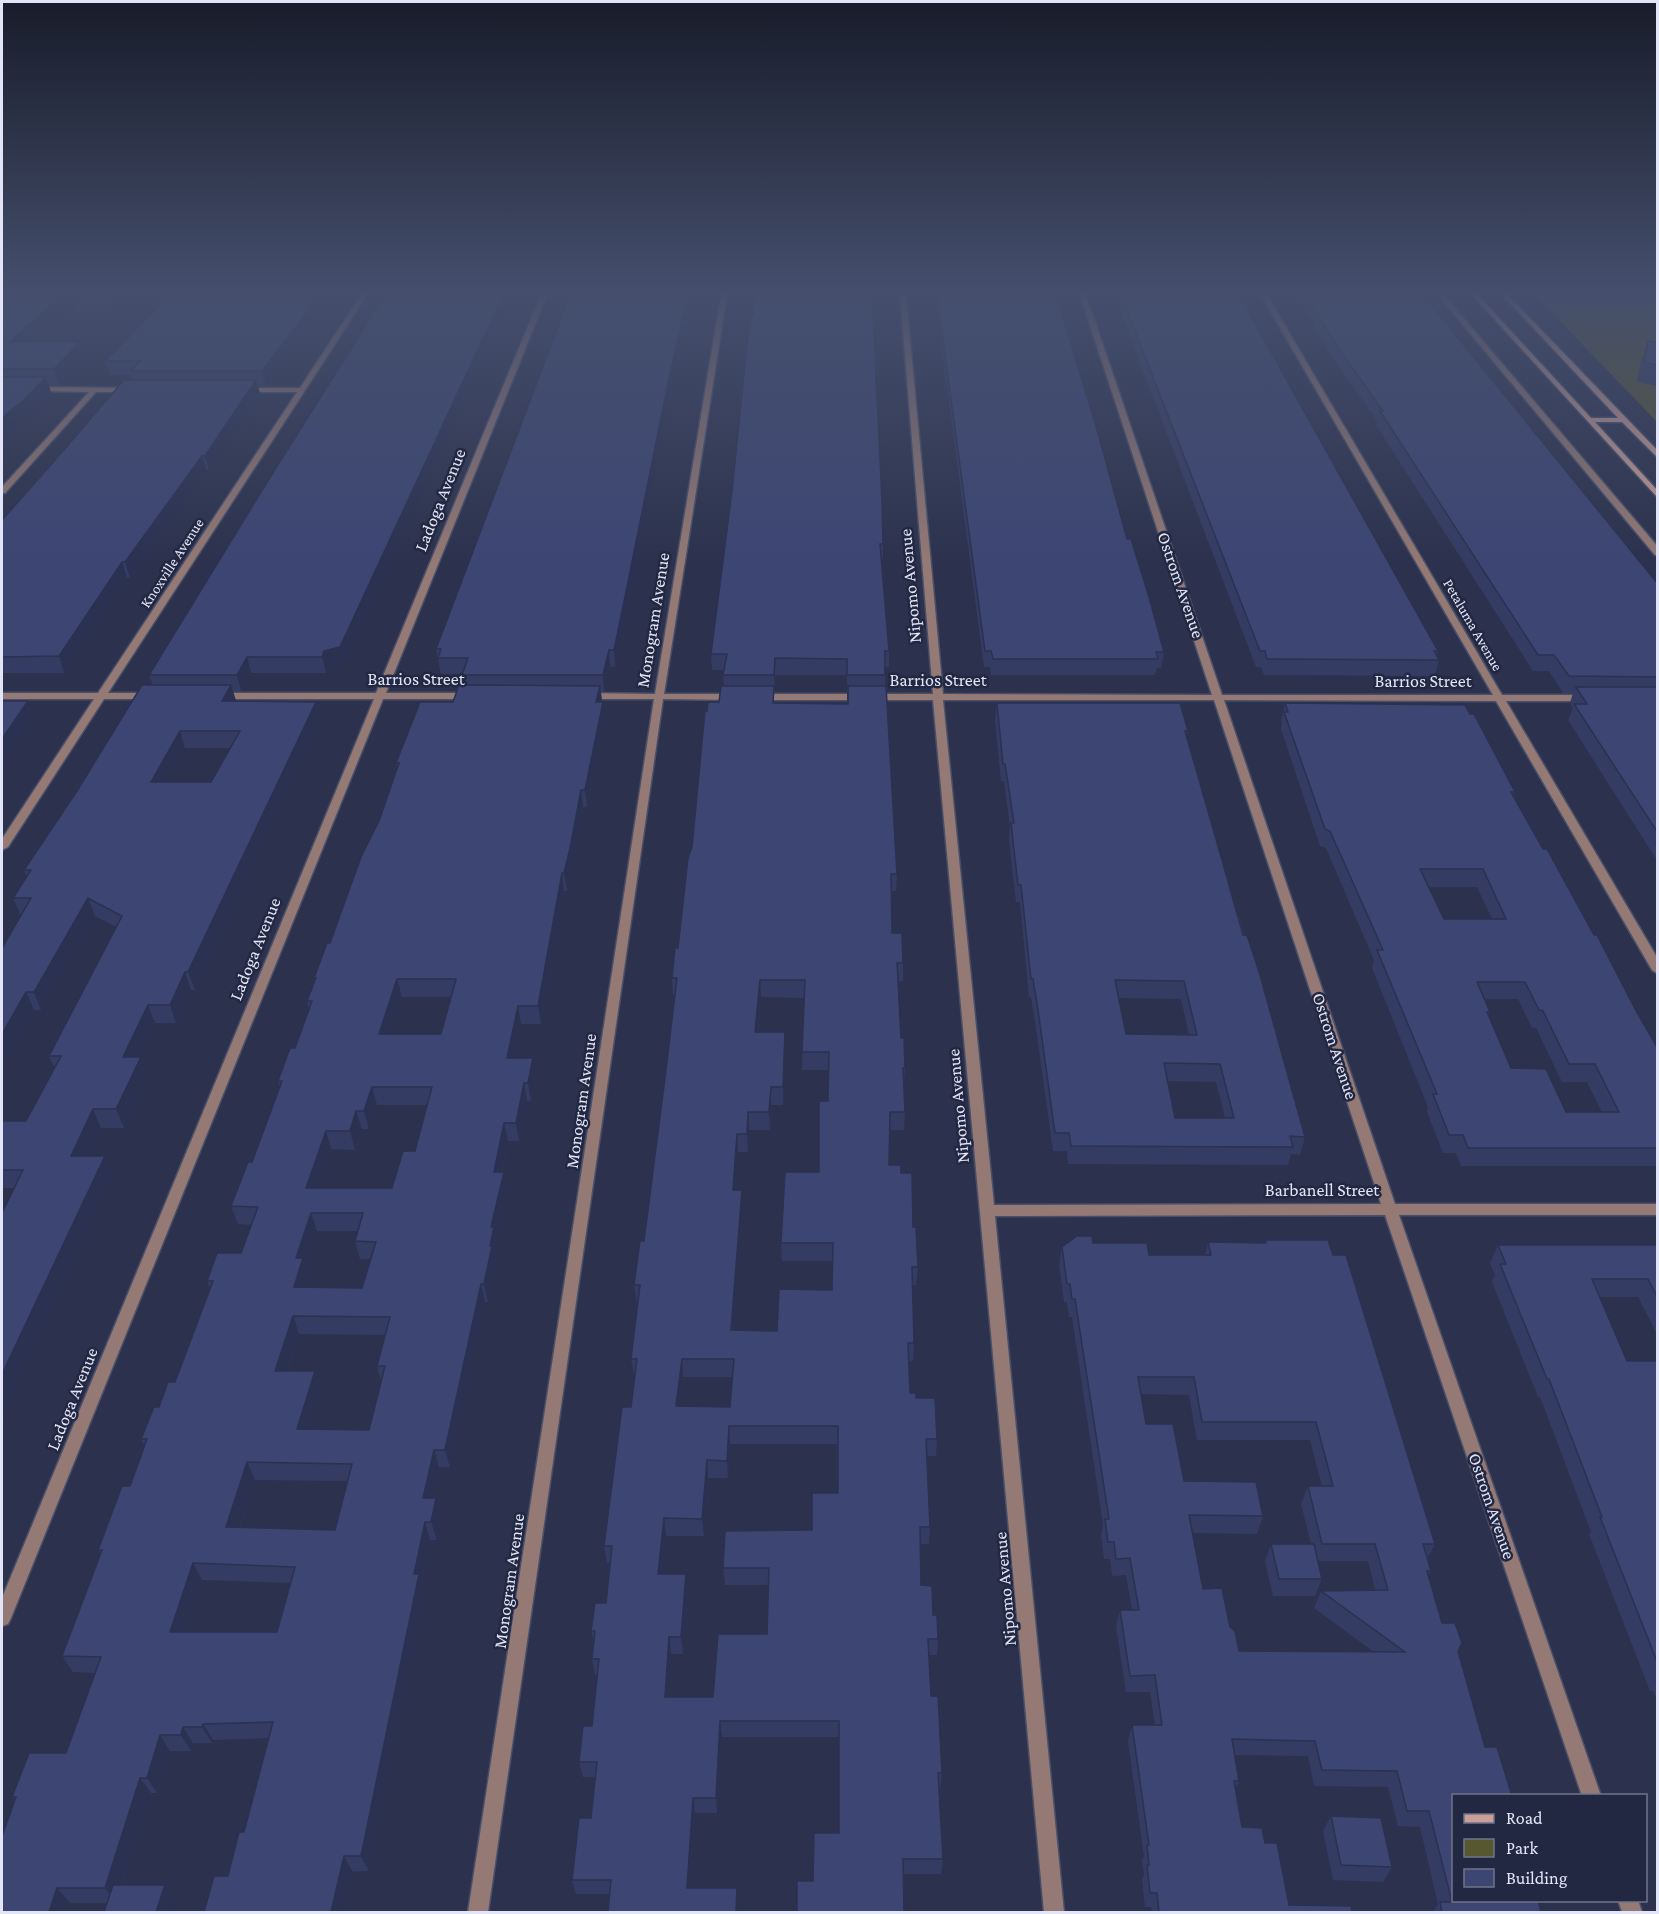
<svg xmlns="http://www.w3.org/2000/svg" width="1659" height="1914" viewBox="0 0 1659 1914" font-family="'Crimson Pro',serif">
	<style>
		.green { fill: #575830 }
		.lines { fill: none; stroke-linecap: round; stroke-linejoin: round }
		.minor-casing { stroke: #494f68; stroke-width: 3 }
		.secondary-casing { stroke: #494f68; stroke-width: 3 }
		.minor { fill: #947974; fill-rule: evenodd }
		.secondary { fill: #ca9f97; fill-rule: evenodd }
		.wall { fill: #343c63; fill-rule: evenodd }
		.shaded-wall { fill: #2b3150 }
		.building { fill: #3d4673; stroke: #2b3150; stroke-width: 1.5; fill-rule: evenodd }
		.labels { text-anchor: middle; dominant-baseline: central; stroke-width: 5; stroke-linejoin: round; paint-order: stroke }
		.far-street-label { font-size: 15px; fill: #e1e5f7; stroke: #232842 }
		.street-label { font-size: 18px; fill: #e1e5f7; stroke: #232842 }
	</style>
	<rect width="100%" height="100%" fill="#2c324d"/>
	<path class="green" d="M1535,295H1657V422Z"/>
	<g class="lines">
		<g class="minor-casing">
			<path id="minor" d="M361,295H367L108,693H150L155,696L150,699H104L8,847L2,850V839L94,699H2V693H98L297,392H243L239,390L243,388H300Z
				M541,295H547L386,693H471L476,696L471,699H383L11,1618L8,1624L2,1626V1598L374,699H219L214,696L219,693H376Z
				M721,295H727L664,694H735L740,697L735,700L663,699L488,1912H468L654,699H585L580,696L585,693L655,694Z
				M900,295H906L943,694L1212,695L1080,295H1086L1222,695H1493L1261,295H1267L1502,695H1587L1592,698L1587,701H1506L1658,959V974L1652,970L1496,701L1224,700L1395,1204H1658V1215H1399L1601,1796H1582L1385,1215L995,1216L1064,1912H1044L933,700H759L754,697L759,694H933ZM943,700H1214L1381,1204L994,1205Z
				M1438,295H1444L1658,547V555H1655Z
				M33,387L132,388L136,390L132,392H96L5,493H2V487L89,392L36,391H33Z
				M1618,1900H1638L1642,1912H1622Z"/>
		</g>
		<g class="secondary-casing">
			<path id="secondary" d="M1472,295H1478L1591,418H1618L1502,295H1508L1658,451V458L1622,422H1595L1658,491V498Z"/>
		</g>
		<use href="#minor" class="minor"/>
		<use href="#secondary" class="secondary"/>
	</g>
	<path class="wall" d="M2,295H130L113,312H78L75,301L32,342H80L85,358L59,385H49L51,393L29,417L15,427L2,442Z
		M935,295H1056L1127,539L1164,652L1161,668H1157L1155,675H991L990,667H984Z
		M1114,295H1239L1438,651L1437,656L1439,660L1435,676L1264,675L1261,667H1256Z
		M1295,295H1423L1658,584V862L1568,720L1573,708L1570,703L1573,693H1563L1549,671H1533L1376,425L1377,421L1334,359L1313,325L1314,323Z
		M312,319L313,322L266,386H258L260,394L209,470H206L130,578H127L64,673H2V520L134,380L132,375H110L105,361Z
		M1648,341L1658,343V386L1637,382L1641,361Z
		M670,392L628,608L615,667H610L604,692H601L602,702H603L605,719L587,807H583L573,866L567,891H564L541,1024H521L514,1058L536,1076L531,1101H527L519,1141H508L502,1172H504L508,1190L497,1239L498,1245L495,1258L496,1264L488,1302H485L450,1467H439L432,1498L442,1516L437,1540H430L422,1582L425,1591L369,1871L228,1876L244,1832L268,1738L213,1740L212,1743H193L191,1751H170L157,1793H151L122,1885H165L175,1900L108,1903H70L66,1912H2L15,1800L12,1797L66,1753L96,1673L73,1672L62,1656L101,1554L98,1550L130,1486L145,1446L141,1439L159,1407L175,1382L210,1288L207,1281L241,1253L251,1225L238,1224L231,1206L252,1162L280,1087L278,1081L295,1048L309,1009L307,1001L315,981L314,978L330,943L379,821L397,769L396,763L453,702L464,685L462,674H441L436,649ZM402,997H451L441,1034H389ZM377,1105H427L415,1151L392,1188H318L331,1149L355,1150L362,1129H369ZM317,1231H358L355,1241L360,1259H371L362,1288L306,1287L309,1276L306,1266ZM299,1334L385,1335L377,1366L381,1381L369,1430L309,1429L321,1389L288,1371ZM255,1480L348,1481L335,1530L240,1527ZM202,1580L290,1583L277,1632H185Z
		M274,471L344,664L328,667L326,673H251L241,691H233L236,701L316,702L320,718L195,990H191L176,1023H155L139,1057H141L148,1075L124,1128H101L88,1156H105L113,1174L13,1390L14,1392L2,1421L14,1188H2V1121H26L55,1068L49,1056L116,927L95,916L41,1010H34L2,1066L21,916L13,898L27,877L24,870L153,685L149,675ZM185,748H231L211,782H166Z
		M732,491L883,544V559H882L889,651V667H885V686L897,874L896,891H891L892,933L903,963V981H898L901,1038L905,1068L904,1086L905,1112L904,1130H889V1165L901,1173L913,1227L918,1267L916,1285H913L914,1343L913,1361H909L910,1393L916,1398L937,1439L936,1456H927L930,1527L929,1544H920L921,1585L933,1615L938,1639L937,1655H929L931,1696L942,1773L940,1789H939L943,1859L941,1874H904L813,1881L839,1833V1737H722L717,1813H695L690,1888H737L738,1903L610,1894H576L572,1880L591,1818L596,1777H583L579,1762L592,1726L598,1675H595L592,1659L594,1643L591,1631L606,1603L610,1563H607L604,1546L631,1407L635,1377L631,1359L638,1303H637L634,1285L644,1241L665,1078L675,995H673L672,978L678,948L692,847L707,711L719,702L724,686L723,675L724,670H712L711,654ZM775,675H847V704L774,703V692H775ZM761,997L804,998L802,1070H828V1101L819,1172L781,1243L782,1261H833L832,1290L777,1331L733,1330L743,1208L735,1190L738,1152H748L749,1130H770L771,1105H783L786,1050L758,1032ZM683,1377H733L730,1407L680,1406ZM730,1444H837L838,1493L812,1530L723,1568L725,1585H768L767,1634L713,1697H668L671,1654H683L688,1591L686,1574H662L666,1536H704L708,1478H728Z
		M997,703L1188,731L1187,736L1222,860L1305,1137L1300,1155L1291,1154L1288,1165L1068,1164L1067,1151H1053L1036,1028L1031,997H1029L1020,902H1016L1009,840L1010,827L1004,781H1001L995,720ZM1119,998L1181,999L1189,1035L1126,1034ZM1167,1081L1216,1082L1225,1118H1175Z
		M1285,703L1515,792L1513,796L1658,1049V1166H1461L1456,1153H1443L1427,1112L1428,1107L1372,968L1374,960L1326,848L1320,846L1281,729L1282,722L1281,720ZM1429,887H1477L1492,919H1444ZM1485,999H1518L1532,1028H1536L1562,1082H1587L1602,1112H1566L1511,1068L1488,1016L1490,1012Z
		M1265,1240L1333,1255L1435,1544L1427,1559L1431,1571L1428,1576L1442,1623L1458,1651L1454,1796L1541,1912H1433L1438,1904L1420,1827L1398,1826L1388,1787L1314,1786L1308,1756L1234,1755L1239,1781L1235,1789L1242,1827L1265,1843L1289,1905L1352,1912H1152L1151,1907H1145L1142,1880L1144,1875L1142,1860L1144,1856L1128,1741L1132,1725H1155L1150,1692H1126L1116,1626L1120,1610H1132L1126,1575L1112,1576L1110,1559H1104L1101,1536L1103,1525L1072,1317H1069L1067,1302H1064L1059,1265L1062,1247L1093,1243L1149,1255H1205L1208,1242L1265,1243ZM1141,1394L1189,1395L1197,1440H1310L1322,1486H1308L1301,1504L1311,1544H1271L1265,1561L1273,1596H1315L1322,1579L1318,1561H1368L1375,1590L1321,1591L1314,1608L1374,1652L1239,1651L1230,1627L1203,1589L1192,1533L1257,1534L1263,1516L1184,1481L1146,1424Z
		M1498,1245H1658V1336L1638,1297H1600L1627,1361H1658V1703L1653,1691H1650L1589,1534L1591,1532L1540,1397H1538L1492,1282L1495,1275L1490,1263Z
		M1331,1816L1392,1867L1383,1882L1333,1880L1323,1831Z"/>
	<path class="shaded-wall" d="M61,295H82L74,299L75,301L15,358L10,342Z
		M114,295H130L113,312L110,299Z
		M317,295H329L312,319L313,322L266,386L262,371Z
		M503,295H510L344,664L328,667L326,673L322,657Z
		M688,295H691L670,392L628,608L615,667L614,650L669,378Z
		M80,342L85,358L59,385L54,369Z
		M46,377L51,393L29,417L15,427L2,442V419Z
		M256,380L260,394L209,470L205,456Z
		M202,456L206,470L130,578L125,562Z
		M122,562L127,578L64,673L59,656Z
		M609,650L610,667L604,692L603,675Z
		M247,657L251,673L241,691L237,675Z
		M775,658V692L774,675Z
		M231,685L236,701H222Z
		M600,686L602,702H596Z
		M28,701L35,718L2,765V739Z
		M316,702L320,718L195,990L188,972Z
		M603,702L605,719L587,807L585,790Z
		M180,731L185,748L157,799L151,782Z
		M581,790L583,807L573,866L567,891L564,873Z
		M562,873L564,891L541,1024L538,1006Z
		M88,898L95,916L41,1010L34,992Z
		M185,972L191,990L176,1023L170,1005Z
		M397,979L402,997L384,1052L379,1034Z
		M760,980L761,997L756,1050L755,1032Z
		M26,992L34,1010L2,1066V1034Z
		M148,1005L155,1023L130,1075L123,1057Z
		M518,1006L521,1024L510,1076L507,1058Z
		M785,1032L786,1050L783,1105V1087Z
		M141,1057L148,1075L124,1128L116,1109Z
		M533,1058L536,1076L531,1101L528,1083Z
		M524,1083L527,1101L519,1141L516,1123Z
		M372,1087L377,1105L369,1129L364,1111Z
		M771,1087V1105L770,1130L769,1112Z
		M93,1109L101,1128L80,1174L71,1156Z
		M356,1111L362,1129L355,1150L350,1131Z
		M748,1112L749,1130L748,1152L747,1134Z
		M504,1123L508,1141L498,1190L494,1172Z
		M326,1131L331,1149L312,1206L306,1188Z
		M737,1134L738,1152L734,1208L733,1190Z
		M105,1156L113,1174L13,1390L14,1392L2,1421V1374Z
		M504,1172L508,1190L497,1239L498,1245L495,1258L496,1264L488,1302L484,1284L490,1246L491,1227Z
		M742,1190L743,1208L732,1348L731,1330Z
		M311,1213L317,1231L306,1266L309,1276L300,1305L294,1287L296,1258Z
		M481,1284L485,1302L450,1467L445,1450Z
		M293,1316L299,1334L282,1389L275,1371Z
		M682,1359L683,1377L678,1424L676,1406Z
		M315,1371L321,1389L304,1447L297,1429Z
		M729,1426L730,1444L728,1478L727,1461Z
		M434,1450L439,1467L429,1516L423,1498Z
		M707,1460L708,1478L704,1536L702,1519Z
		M247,1462L255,1480L234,1544L226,1527Z
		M436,1498L442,1516L437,1540L431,1522Z
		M664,1518L666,1536L660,1591L658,1574Z
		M425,1522L430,1540L422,1582L425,1591L369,1871L361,1856L414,1574Z
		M193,1563L202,1580L179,1649L170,1632Z
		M686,1574L688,1591L683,1654L681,1637Z
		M669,1637L671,1654L667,1713L665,1697Z
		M720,1721L722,1737L717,1813L716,1798Z
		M203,1724L213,1740L212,1743L202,1727Z
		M183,1727L193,1743L191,1751L181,1735Z
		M160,1735L170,1751L157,1793L147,1778Z
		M140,1778L151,1793L116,1903L105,1888Z
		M693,1798L695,1813L689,1903L687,1888Z
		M344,1856L352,1871L342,1912H331Z
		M165,1885L175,1900L172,1912H156Z
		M57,1888L70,1903L66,1912H49Z
		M737,1888L738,1903V1912H736Z"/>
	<path class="building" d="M2,295H61L10,342H80L54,369H2Z
		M79,295H114L110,299H74Z
		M170,295H317L308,308H310L262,371H131L140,361H105Z
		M385,295H503L340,647L324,651L322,657H247L237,675H149L274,471Z
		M570,295H688L669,378L626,592L614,650H609L603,675H462L468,658H438L441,649H436Z
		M754,295H872L882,500L883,544H880L889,651H885V675H847V659L775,658L774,675H723L727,654H711L732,491L750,316H753Z
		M937,295H1056L1098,433L1127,539H1131L1149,597L1164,652H1156L1158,659H993L991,651H985Z
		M1121,295H1239L1438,651H1434L1439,660L1267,659L1265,651H1260Z
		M1306,295H1423L1658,584V677L1569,676L1554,655H1538L1380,411H1383L1337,346L1316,312H1318Z
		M1648,341L1658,343V365L1644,362Z
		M2,377H46L24,400L10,411L2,419Z
		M124,380H256L205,456H202L125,562H122L59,656L2,657V520L57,458Z
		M142,685H231L222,701L316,702L188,972H185L170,1005H148L123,1057H141L116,1109H93L71,1156H105L2,1374V1213L23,1170H2V1121H26L61,1056H49L122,916L88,898L34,992H26L2,1034V948L31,898H13L31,870H24L77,791ZM180,731H240L211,782H151Z
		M459,685L600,686L596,702H603L585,790H581L570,848L564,873H562L538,1006H518L507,1058H533L528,1083H524L516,1123H504L494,1172H504L491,1227H494L490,1246H492L484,1284H481L445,1450H434L423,1498H436L431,1522H425L414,1574H419L361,1856H344L331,1912H204L214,1876H228L239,1832H244L273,1722L203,1724L202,1727H183L181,1735H160L147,1778H140L105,1888H57L49,1912H2V1836L16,1797H12L29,1753H66L101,1657L62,1656L102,1550H98L122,1486H130L147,1439H141L154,1407H159L168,1382H175L213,1281H207L217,1253H241L258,1207L231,1206L248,1162H252L282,1081H278L290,1048H295L312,1001H307L316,978H314L327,943H330L361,857L379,821L399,763H396L420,702H453ZM397,979H456L441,1034H379ZM372,1087H432L415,1151H403L392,1188H306L326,1131H350L356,1111H364ZM311,1213H363L355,1241L376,1242L362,1288L294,1287L303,1258H296ZM293,1316L390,1317L377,1366H385L369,1430L297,1429L315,1371H275ZM247,1462L352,1464L335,1530L226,1527ZM193,1563L295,1567L277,1632H170Z
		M721,686H774L773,703L848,704V686H886L897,874H891L892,933H902L903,963H897L901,1038H904L905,1068H903L905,1112H890L889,1165H901V1173H912L913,1227H916L918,1267H912L914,1343H908L910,1393H916V1398H935L937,1439H926L930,1527H920L921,1585L932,1586L933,1615H937L938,1639H928L931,1696H938L942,1773H938L943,1859H903L904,1912H797V1881H813L814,1833H839V1721H720L716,1798H693L687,1888H737L736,1912H608L611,1880H572L579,1818H591L597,1762H579L583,1726H592L599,1659H592L595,1631H591L595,1603H606L612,1546H604L622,1407H631L637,1359H631L640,1285H634L640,1241H644L665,1078L677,978H672L675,948H678L688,858L692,847L705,711H707L708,702H719ZM760,980H805L802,1052H829L828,1101H819V1172H785L781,1243H833L832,1290L779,1289L777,1331L731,1330L742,1190H733L737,1134H747L748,1112H769L771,1087H783L785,1032H755ZM682,1359H734L730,1407L676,1406ZM729,1426H838V1493H812V1530L725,1531L723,1568H769L767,1634H718L713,1697H665L669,1637H681L686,1574H658L664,1518L702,1519L707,1460L727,1461Z
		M1576,687H1658V833L1574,704H1587Z
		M2,701H28L2,739Z
		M997,703H1180L1188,731H1185L1222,860L1243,935H1247L1260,975L1305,1137L1290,1136L1293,1147L1071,1146L1069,1133H1055L1038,1010L1033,979H1031L1021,885H1018L1011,823H1014L1005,764H1003ZM1115,980L1184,981L1197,1035L1126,1034ZM1164,1063L1220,1064L1234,1118H1175Z
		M1285,703L1465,705L1470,714H1474L1515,792H1511L1543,849H1547L1594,935H1597L1635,1009L1658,1049V1148H1468L1463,1135H1449L1433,1094H1437L1377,950H1383L1330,831L1325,829L1284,712H1288ZM1420,869H1483L1506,919H1444ZM1477,982H1525L1539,1010L1543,1011L1569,1064H1595L1619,1112H1566L1546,1069L1511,1068L1487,1012H1490Z
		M1077,1236H1092L1093,1243H1147L1149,1255H1211L1208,1242L1266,1243L1265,1240H1328L1333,1255H1346L1435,1544H1423L1431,1571H1427L1442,1623H1455L1462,1643L1458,1651L1485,1747H1497L1512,1796H1454V1900H1538L1541,1912H1442L1440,1902H1452L1429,1811H1407L1397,1771L1322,1770L1315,1741L1232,1739L1239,1781H1234L1242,1827L1262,1828L1265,1843H1277L1289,1905L1351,1906L1352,1912H1159L1157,1893H1150L1147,1865H1149L1147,1845H1149L1132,1725H1162L1155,1675L1130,1676L1120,1610H1139L1130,1558L1116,1559L1114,1542H1108L1105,1519H1109L1075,1299H1072L1070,1284H1067L1062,1247ZM1138,1377H1194L1202,1422H1316L1333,1486H1308L1322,1544H1375L1388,1590L1321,1591L1405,1652L1239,1651L1235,1631L1230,1627L1222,1588L1203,1589L1189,1515L1263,1516L1256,1482L1184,1481L1173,1424H1146Z
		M1498,1245H1658V1298L1648,1279H1592L1627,1361H1658V1664L1600,1517H1602L1549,1379H1547L1500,1264H1506Z
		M1271,1544H1314L1322,1579H1279Z
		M1331,1816L1381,1818L1392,1867L1341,1865Z
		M113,1885H165L156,1912H104Z"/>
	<linearGradient id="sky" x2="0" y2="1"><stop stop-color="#181c2a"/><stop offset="0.52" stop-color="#454f6d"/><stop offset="1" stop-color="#454f6d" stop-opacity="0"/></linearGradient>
	<rect width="1659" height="563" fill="url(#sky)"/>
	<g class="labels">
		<g class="far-street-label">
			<text transform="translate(172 563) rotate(-57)">Knoxville Avenue</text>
			<text transform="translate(1473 625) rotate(60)">Petaluma Avenue</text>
		</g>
		<g class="street-label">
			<text transform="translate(440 500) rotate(-68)">Ladoga Avenue</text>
			<text transform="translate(1181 585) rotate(71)">Ostrom Avenue</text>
			<text transform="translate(910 586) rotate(-95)">Nipomo Avenue</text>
			<text transform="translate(653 620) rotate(-81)">Monogram Avenue</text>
			<text x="416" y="679">Barrios Street</text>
			<text x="938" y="680">Barrios Street</text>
			<text x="1423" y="681">Barrios Street</text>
			<text transform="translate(255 949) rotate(-68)">Ladoga Avenue</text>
			<text transform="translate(1335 1046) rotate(72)">Ostrom Avenue</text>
			<text transform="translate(581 1101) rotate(-82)">Monogram Avenue</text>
			<text transform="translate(958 1106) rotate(-95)">Nipomo Avenue</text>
			<text x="1322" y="1190">Barbanell Street</text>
			<text transform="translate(72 1399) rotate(-68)">Ladoga Avenue</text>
			<text transform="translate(1492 1506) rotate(71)">Ostrom Avenue</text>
			<text transform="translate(509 1581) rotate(-82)">Monogram Avenue</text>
			<text transform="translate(1005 1589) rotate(-95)">Nipomo Avenue</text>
		</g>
	</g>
	<rect width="1659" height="1914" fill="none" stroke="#e1e5f7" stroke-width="6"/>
	<rect x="1452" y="1794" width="195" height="108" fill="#232842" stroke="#6f748a" stroke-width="1.5"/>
	<rect x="1464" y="1814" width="30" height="9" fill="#ca9f97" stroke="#6f748a" stroke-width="1.5"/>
	<text x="1506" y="1824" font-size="18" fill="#e1e5f7">Road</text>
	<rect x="1464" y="1839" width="30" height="18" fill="#575830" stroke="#6f748a" stroke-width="1.5"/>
	<text x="1506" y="1854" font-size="18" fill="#e1e5f7">Park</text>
	<rect x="1464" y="1869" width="30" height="18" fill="#3d4673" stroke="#6f748a" stroke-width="1.5"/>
	<text x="1506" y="1884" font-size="18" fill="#e1e5f7">Building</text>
</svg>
